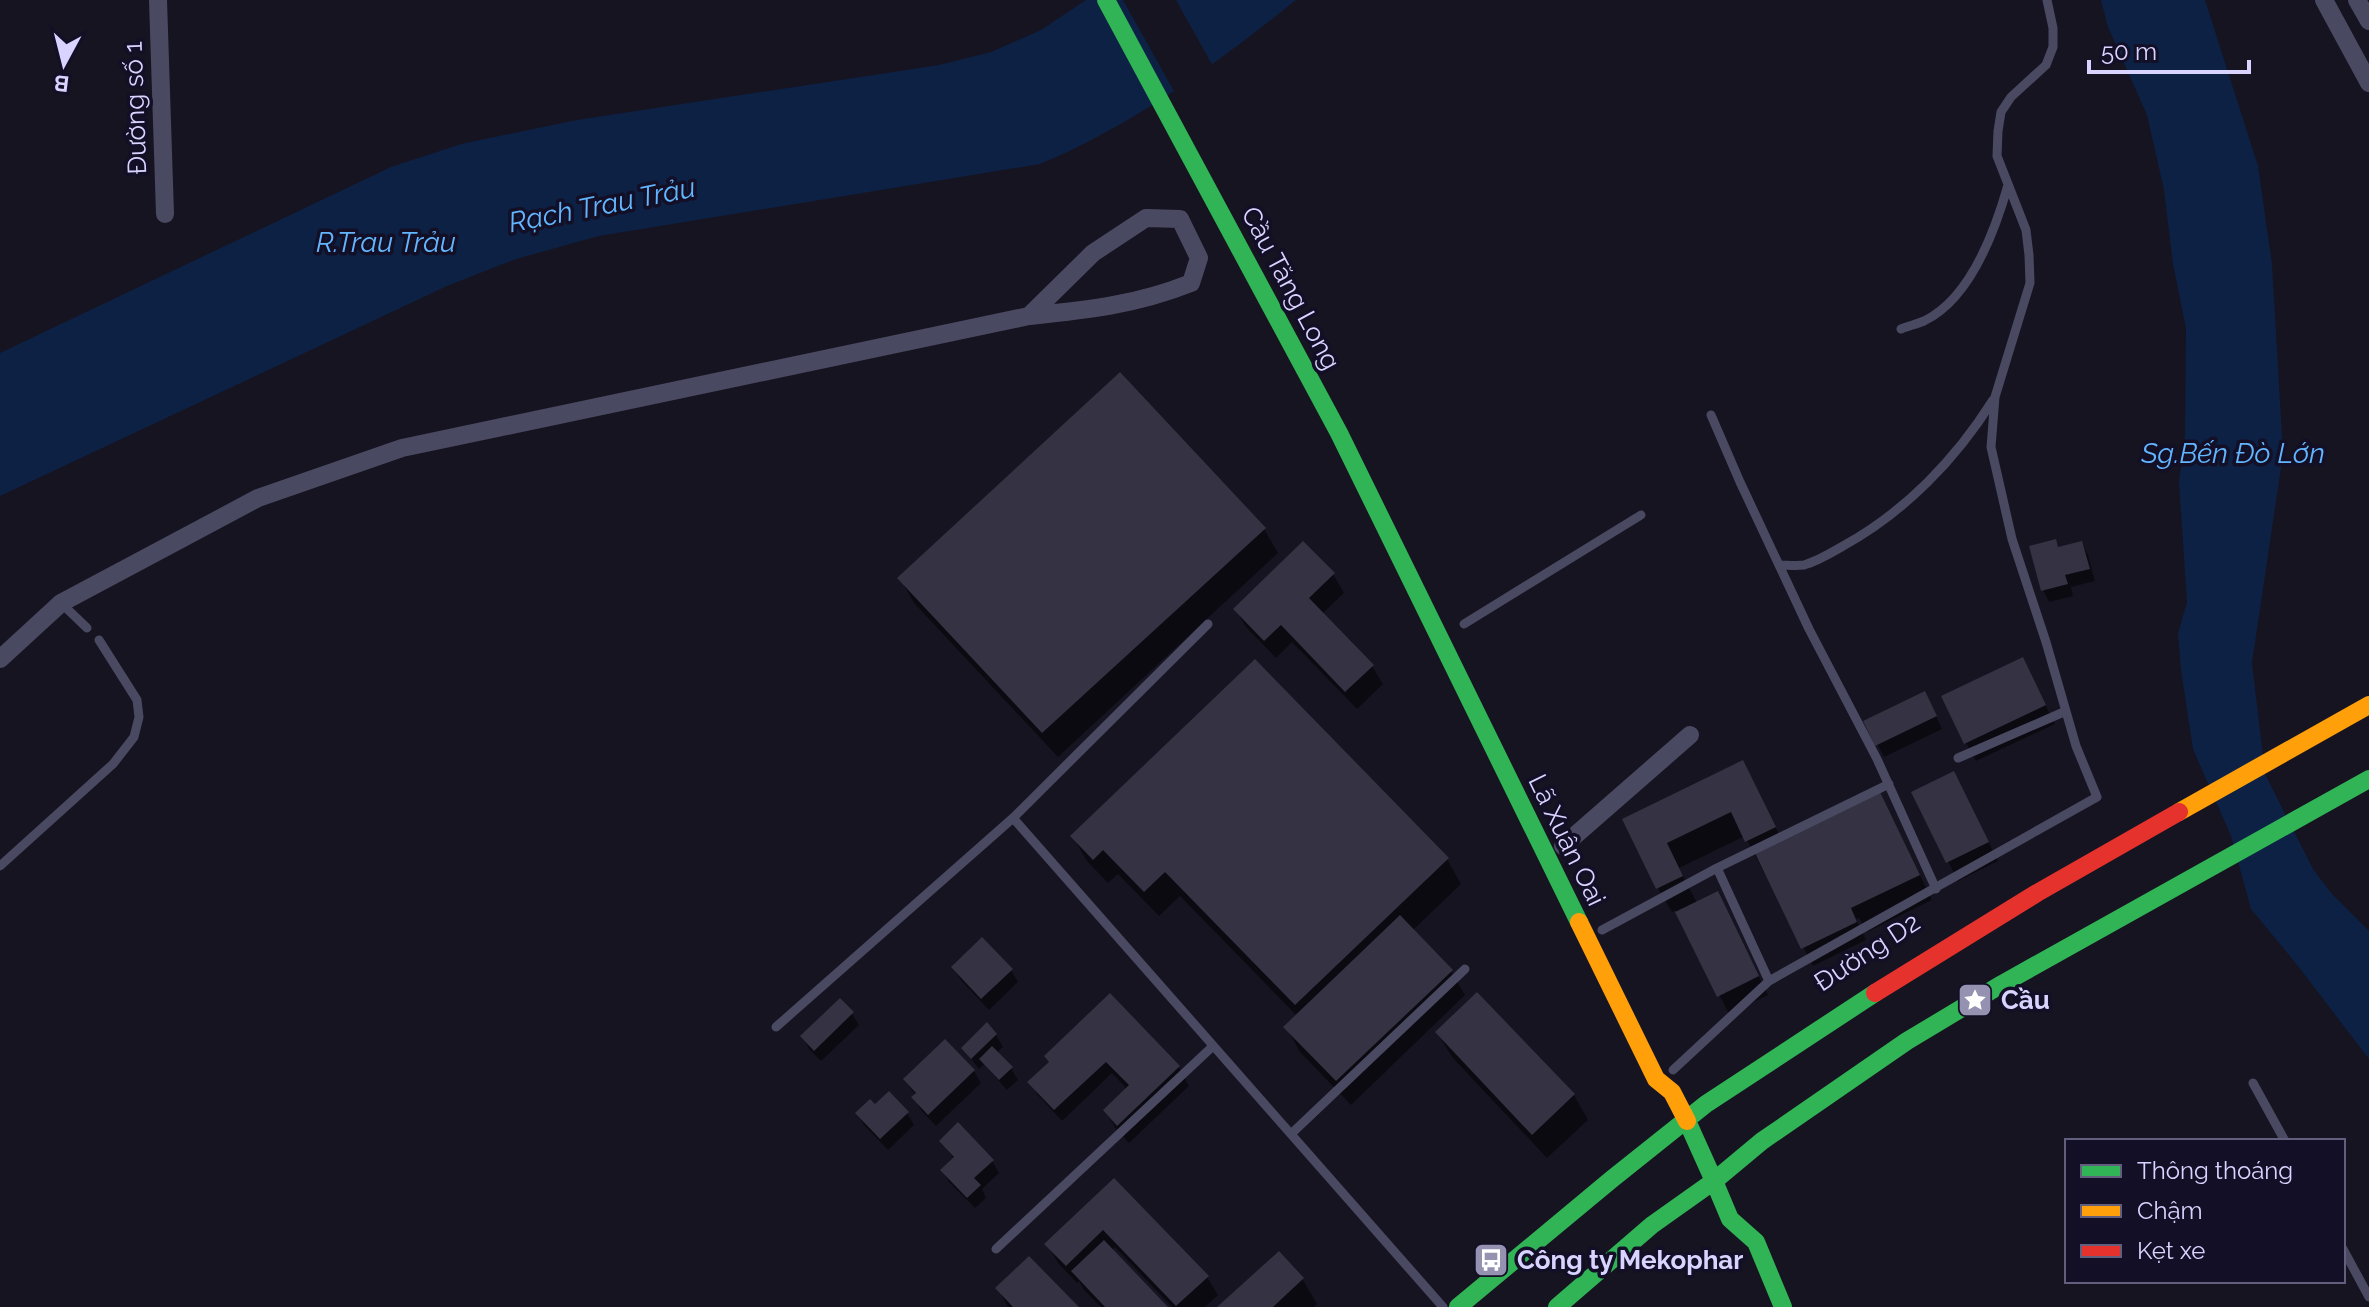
<svg xmlns="http://www.w3.org/2000/svg" width="2369" height="1307" viewBox="0 0 2369 1307" font-family="Raleway,sans-serif">
	<style>
		.water { fill: #0d2144 }
		.pier { fill: #161421 }
		.shadow { fill: #0007 }
		.building { fill: #343243 }
		.lines { fill: none; stroke-linecap: round; stroke-linejoin: round }
		.lane { stroke: #4a4962; stroke-width: 9 }
		.street { stroke: #4a4962; stroke-width: 18 }
		.fast { stroke: #30b455; stroke-width: 18 }
		.slow { stroke: #ff9f0a; stroke-width: 18 }
		.jam { stroke: #e5322d; stroke-width: 18 }
		.labels { text-anchor: middle; dominant-baseline: central; stroke-width: 7; stroke-linejoin: round; paint-order: stroke }
		.street-label { font-size: 26px; fill: #d9d4ff; stroke: #130f26 }
		.poi-label { font-size: 26px; font-weight: bold; fill: #d9d4ff; stroke: #130f26; text-anchor: start }
		.water-label { font-size: 28px; font-style: italic; fill: #62b6ff; stroke: #130f26 }
	</style>
	<rect width="100%" height="100%" fill="#161421"/>
	<path class="water" d="M1086,0H1296C1219,62 1131,127 1040,164L599,236L516,259L447,286L0,496V353L391,167L461,144L577,120L939,65L991,52L1041,30Z
		M2101,0H2205L2258,166L2272,264L2283,454L2252,663L2265,774L2313,869L2332,894L2369,931V1059L2298,966L2251,909L2231,836L2193,749L2181,670L2178,633L2187,602L2179,481L2185,436L2186,328L2173,264L2164,190L2147,115L2108,27Z"/>
	<path class="pier" d="M1123,0H1176L1214,68L1175,93Z"/>
	<path class="shadow" d="M1264,529L1278,553L1058,757L914,603L900,578Z
		M2055,542L2059,548L2081,543L2088,555L2095,581L2071,587L2073,596L2049,602L2043,590Z
		M1333,574L1344,593L1322,614L1372,666L1383,684L1357,709L1292,642L1276,658L1246,627L1235,609Z
		M2032,678L2055,724L1976,761L1966,743Z
		M1931,705L1942,729L1884,757L1866,722Z
		M1742,763L1783,842L1893,819L1932,900L1867,932L1859,918L1856,919L1866,940L1813,966L1745,836L1679,868L1697,903L1727,912L1768,995L1729,1014L1676,910L1672,912L1658,888L1625,820Z
		M1964,792L1998,861L1958,881L1913,793Z
		M1073,837L1447,859L1461,884L1412,931L1451,971L1465,995L1351,1105L1300,1052L1286,1027L1297,1016L1180,896L1159,916L1118,874L1108,883L1087,861Z
		M953,967L1011,970L1018,982L989,1010L960,979Z
		M852,1014L859,1025L821,1061L809,1049L803,1037Z
		M1437,1032L1574,1095L1588,1120L1547,1158L1452,1057Z
		M996,1035L1003,1047L996,1053L1011,1068L1018,1080L1007,1090L984,1064L979,1069L963,1048Z
		M945,1042L974,1071L981,1083L936,1126L921,1110L914,1098L916,1096L905,1080Z
		M1046,1056L1179,1067L1189,1086L1129,1143L1116,1129L1105,1110L1127,1089L1112,1073L1062,1121L1037,1094L1030,1082L1050,1063Z
		M875,1107L907,1113L914,1125L888,1150L864,1125L858,1114Z
		M941,1141L992,1161L999,1173L982,1189L986,1198L975,1208L949,1182L942,1170L954,1159Z
		M1114,1180L1207,1277L1218,1295L1205,1307H1172L1115,1247L1111,1251L1165,1307H1101L1084,1290L1079,1281L1077,1283L1058,1263L1047,1244Z
		M1279,1254L1303,1280L1317,1304L1314,1307H1220Z
		M998,1289L1076,1307H1008Z"/>
	<path class="building" d="M1120,372L1266,528L1042,733L897,578Z
		M2056,539L2058,547L2082,541L2090,569L2065,575L2068,584L2041,591L2029,546Z
		M1303,541L1335,573L1309,598L1374,665L1345,692L1281,625L1264,641L1233,609Z
		M2023,657L2046,705L1964,744L1941,696Z
		M1255,659L1449,858L1295,1005L1165,872L1144,892L1103,850L1093,860L1070,836Z
		M1925,691L1937,716L1875,746L1863,721Z
		M1743,760L1776,827L1745,842L1731,812L1667,843L1683,876L1656,889L1622,819Z
		M1954,771L1989,842L1946,863L1911,792Z
		M1880,792L1920,875L1851,908L1857,922L1801,949L1755,853Z
		M1718,891L1759,976L1717,997L1675,912Z
		M1400,915L1453,970L1336,1081L1283,1027Z
		M982,937L1013,969L981,999L951,967Z
		M1477,992L1575,1094L1532,1135L1435,1032Z
		M1110,993L1180,1066L1117,1126L1103,1110L1129,1085L1106,1062L1054,1110L1027,1082L1049,1062L1044,1056Z
		M840,998L854,1012L814,1051L800,1036Z
		M987,1022L997,1034L971,1059L961,1048Z
		M945,1039L975,1070L928,1115L911,1097L916,1093L903,1079Z
		M992,1046L1013,1067L999,1080L979,1059Z
		M889,1091L909,1112L880,1139L855,1113L870,1099L875,1104Z
		M958,1122L994,1160L974,1178L981,1185L967,1198L940,1170L954,1157L939,1141Z
		M1114,1178L1209,1276L1176,1306L1103,1230L1066,1266L1044,1244Z
		M1104,1240L1168,1307H1105L1071,1271Z
		M1279,1251L1304,1278L1273,1307H1217Z
		M1029,1256L1079,1307H1013L995,1288Z"/>
	<g class="lines">
		<path class="lane" d="M1901,329C1908,326 1917,324 1924,321C1970,299 1995,231 2008,185
			M1711,415L1740,482L1809,629L1877,759L1936,889
			M1779,565C1787,565 1796,566 1804,565C1818,561 1831,553 1843,546C1905,512 1956,459 1993,400
			M61,603L87,628
			M1208,624L1013,818L1443,1307
			M1464,624L1641,515
			M1958,758L2066,711
			M0,866L113,764L134,737L139,717L137,700L99,640
			M1717,868L1769,981
			M1602,930L1717,868L1889,784
			M776,1027L1013,818
			M1673,1070L1769,981L2097,797L2076,746L2046,642L2012,539L1991,447L1995,397L2030,283L2029,255L2026,230L1997,156L1998,131L2001,112L2011,97L2046,65L2053,47V28L2047,0
			M2253,1083L2285,1141
			M1291,1134L1465,969
			M996,1249L1212,1047
			M2343,1249L2369,1297"/>
		<path class="street" d="M158,0L165,214
			M2324,0L2369,83
			M2357,0L2369,21
			M0,659L61,603L258,498L402,448L1029,316C1087,310 1136,305 1191,283L1199,258L1180,219L1146,218L1093,253L1029,316
			M1563,846L1690,735"/>
		<path class="fast" d="M1106,0L1339,433L1579,922
			M1687,1121L1714,1181
			M1714,1181L1730,1219L1756,1242L1783,1307
			M1458,1307L1612,1179L1706,1104L1875,993
			M1557,1307L1652,1225L1714,1181L1762,1141L1907,1041L2002,984L2369,779"/>
		<path class="slow" d="M2179,812L2369,705
			M1579,922L1656,1079L1672,1092L1687,1121"/>
		<path class="jam" d="M1875,993L2037,893L2179,812"/>
	</g>
	<defs>
		<g id="sight-square" transform="scale(1.8)"><rect x="-9" y="-9" width="18" height="18" rx="4" fill="#9591b1" stroke="#130f26"/><path d="M0-6L1.8-2.2L6-1.7L2.9 1.2L3.7 5.4L0 3.3L-3.7 5.4L-2.9 1.2L-6-1.7L-1.8-2.2Z" fill="#fff"/></g>
		<g id="bus-square" transform="scale(1.8)"><rect x="-9" y="-9" width="18" height="18" rx="4" fill="#9591b1" stroke="#130f26"/><path d="M-5-6H5V4H4V6H2V4H-2V6H-4V4H-5ZM-3.5-4V0h7V-4ZM-3.5 1.2v1.5H-2V1.2ZM2 1.2v1.5H3.5V1.2Z" fill="#fff"/></g>
	</defs>
	<g fill-rule="evenodd">
		<use href="#sight-square" x="1975" y="1000"/>
		<use href="#bus-square" x="1491" y="1260"/>
	</g>
	<g class="labels">
		<g class="street-label">
			<text transform="translate(135 108) rotate(-92)">Đường số 1</text>
			<text transform="translate(1291 288) rotate(62)">Cầu Tăng Long</text>
			<text transform="translate(1567 840) rotate(64)">Lã Xuân Oai</text>
			<text transform="translate(1867 952) rotate(-33)">Đường D2</text>
		</g>
		<g class="poi-label">
			<text x="2001" y="1000">Cầu</text>
			<text x="1517" y="1260">Công ty Mekophar</text>
		</g>
		<g class="water-label">
			<text transform="translate(602 205) rotate(-11)">Rạch Trau Trảu</text>
			<text x="386" y="242">R.Trau Trảu</text>
			<text x="2233" y="453">Sg.Bến Đò Lớn</text>
		</g>
	</g>
	<rect x="2065" y="1139" width="280" height="144" fill="#130f26" stroke="#625e7d" stroke-width="2"/>
	<rect x="2081" y="1165" width="40" height="12" fill="#30b455" stroke="#625e7d" stroke-width="2"/>
	<text x="2137" y="1179" font-size="24" fill="#d9d4ff">Thông thoáng</text>
	<rect x="2081" y="1205" width="40" height="12" fill="#ff9f0a" stroke="#625e7d" stroke-width="2"/>
	<text x="2137" y="1219" font-size="24" fill="#d9d4ff">Chậm</text>
	<rect x="2081" y="1245" width="40" height="12" fill="#e5322d" stroke="#625e7d" stroke-width="2"/>
	<text x="2137" y="1259" font-size="24" fill="#d9d4ff">Kẹt xe</text>
	<g transform="translate(64 64) rotate(187)" stroke="#130f26" stroke-width="6" paint-order="stroke">
	<path d="M0-6L14 30L0 20L-14 30Z" fill="#d9d4ff"/>
	<text y="-12" font-size="22" font-weight="bold" text-anchor="middle" fill="#d9d4ff">B</text>
	</g>
	<path d="M2089 60v12h160v-12" fill="none" stroke="#d9d4ff" stroke-width="4"/>
	<text x="2101" y="60" font-size="24" fill="#d9d4ff" stroke="#130f26" stroke-width="6" paint-order="stroke">50 m</text>
</svg>
